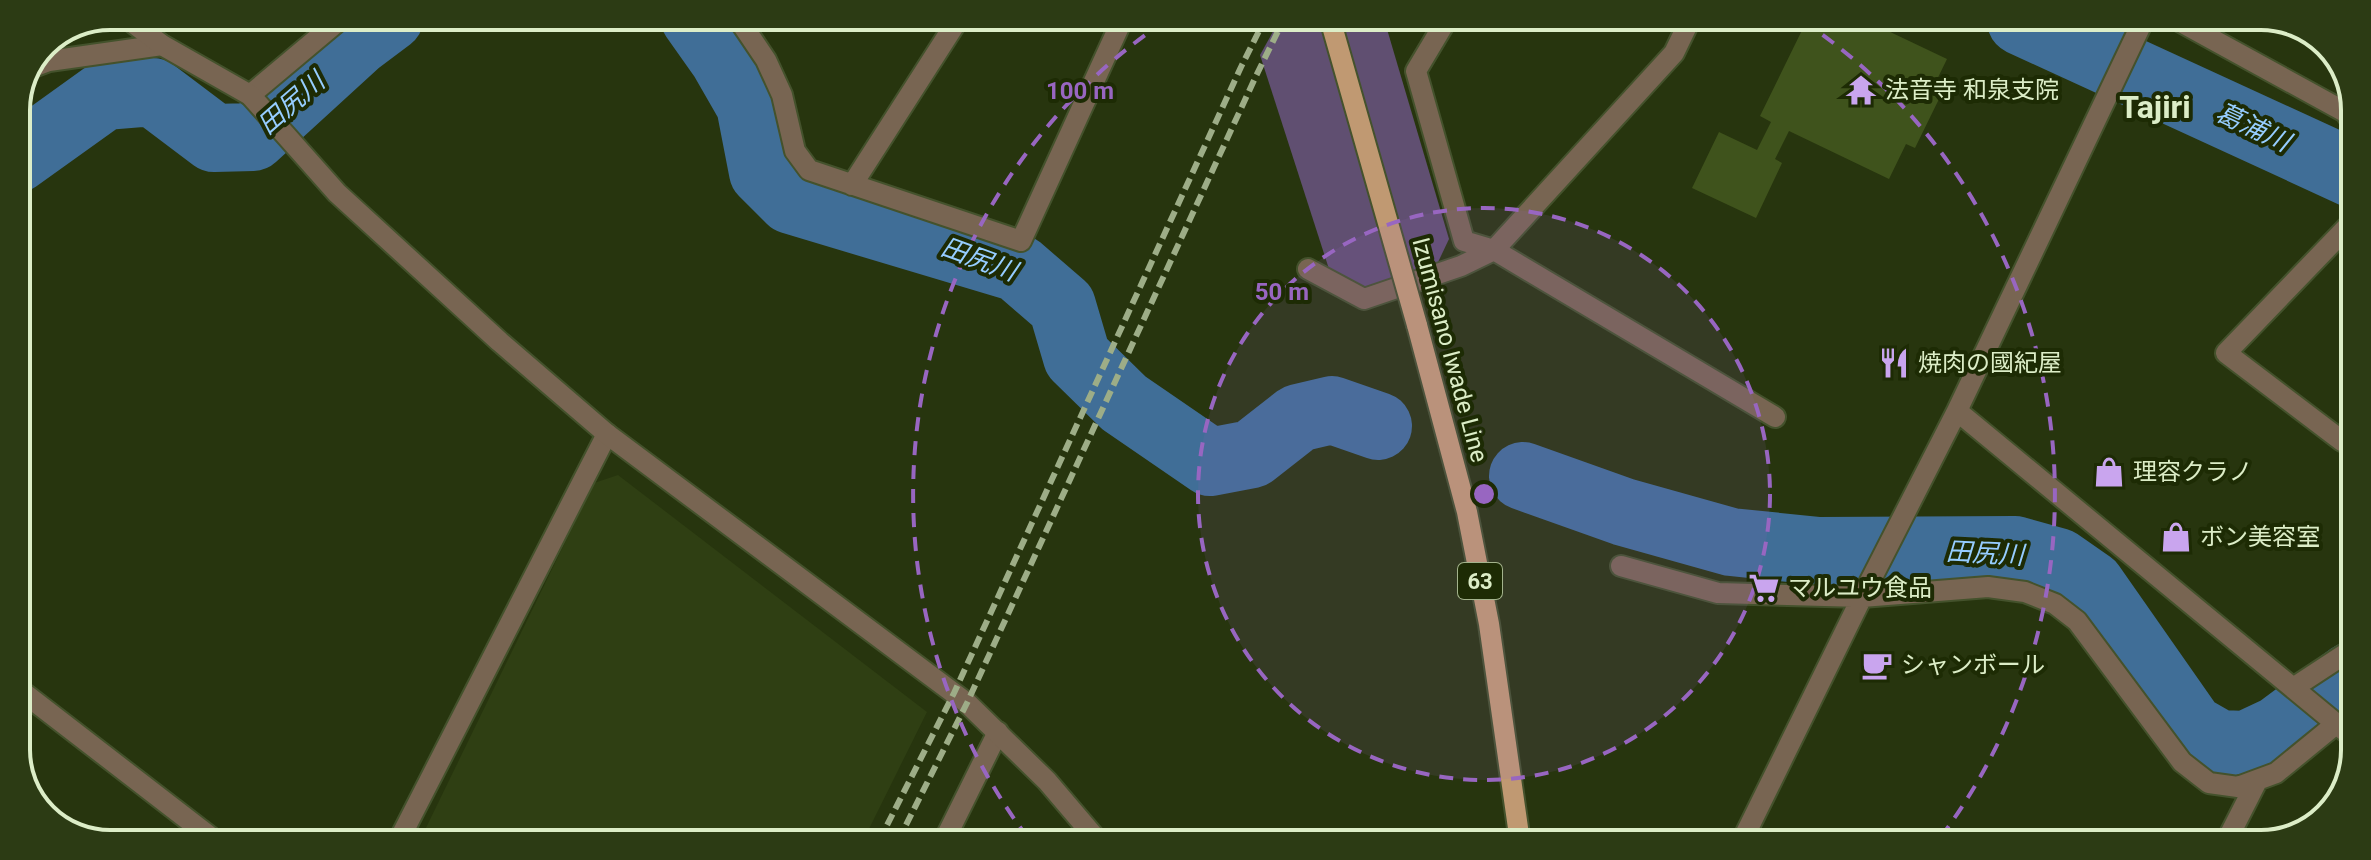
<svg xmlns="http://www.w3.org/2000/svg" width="2371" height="860" viewBox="0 0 2371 860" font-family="Roboto,'Noto Sans JP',sans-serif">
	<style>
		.built { fill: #2f3f13 }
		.green { fill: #604f71 }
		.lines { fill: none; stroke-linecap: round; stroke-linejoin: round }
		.river { stroke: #406e97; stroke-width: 68 }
		.building { fill: #3f531c }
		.minor-casing { stroke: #44522c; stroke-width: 24 }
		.tertiary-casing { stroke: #44522c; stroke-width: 24 }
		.primary-casing { stroke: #44522c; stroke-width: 24 }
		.minor { stroke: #786552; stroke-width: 20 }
		.tertiary { stroke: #786552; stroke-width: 20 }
		.primary { stroke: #c09972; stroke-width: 20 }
		.rail { stroke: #9dad87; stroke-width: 6; stroke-dasharray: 12 6; stroke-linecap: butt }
		.primary-bridge-casing { stroke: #44522c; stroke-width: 24; stroke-linecap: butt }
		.primary-bridge { stroke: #c09972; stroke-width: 20 }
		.ring { fill: none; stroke: #9866c1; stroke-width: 4; stroke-dasharray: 14 10 }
		.labels { text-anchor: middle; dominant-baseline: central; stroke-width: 8; stroke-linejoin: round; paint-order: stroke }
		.shield { fill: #1d2b04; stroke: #a3b38c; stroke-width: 2 }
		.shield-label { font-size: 22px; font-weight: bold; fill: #dcedc7 }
		.poi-label { font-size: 24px; fill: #dcedc7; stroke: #1d2b04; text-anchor: start }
		.street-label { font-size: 24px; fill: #dcedc7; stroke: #1d2b04 }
		.water-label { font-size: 26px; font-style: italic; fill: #96cdff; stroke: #1d2b04 }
		.district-label { font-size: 32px; font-weight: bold; fill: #dcedc7; stroke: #1d2b04 }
		.rim { fill: none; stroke: #dcedc7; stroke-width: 4 }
		.centre { fill: #9866c1; stroke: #1d2b04; stroke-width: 4 }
		.ring-label { font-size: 24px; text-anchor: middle; font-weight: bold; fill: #9866c1; stroke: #1d2b04; stroke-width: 8; stroke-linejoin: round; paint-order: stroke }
	</style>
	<rect width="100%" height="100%" fill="#27350e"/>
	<path class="built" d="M618,475L927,712L863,841L420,840L594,483Z"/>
	<path class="green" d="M1280,19H1384L1449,239L1431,277L1368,296L1329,269L1260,55Z"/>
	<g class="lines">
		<path class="river" d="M694,17L723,58L750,105L763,172L791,200L1018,268L1062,306L1077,357L1124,403L1210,462L1252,454L1298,418L1332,410L1378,426
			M2021,21L2354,174
			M16,159L104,96L153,92L214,138L253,137L358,41L390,17
			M1523,476L1624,512L1731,542L1819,551L2015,550L2058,562L2091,585L2191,728L2219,744L2246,745L2278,730L2351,676"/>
	</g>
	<path class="building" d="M1807,20H1865L1947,59L1931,92L1940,97L1915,148L1906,144L1889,179L1789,131L1775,159L1782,163L1756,218L1692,188L1719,132L1757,150L1771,122L1760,116Z"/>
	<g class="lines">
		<g class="minor-casing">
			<path id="minor" d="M737,17L766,60L782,95L795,151L809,170L1021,241L1123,18
				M1447,19L1416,71L1464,241L1494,250L1775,417
				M2179,21L2345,112L2355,126
				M33,67L49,61L162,45
				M250,95L343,17
				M852,185L959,18
				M1308,269L1364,299L1461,266L1494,250L1674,53L1690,20
				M1957,411L2350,735
				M2352,435L2342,441L2226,353L2354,220
				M1621,566L1718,593L1862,597L1988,587L2025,592L2055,604L2077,621L2182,762L2209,783L2238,787L2276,773L2336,724
				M16,687L213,839
				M2293,688L2351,650
				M399,840L607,434
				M944,841L998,732
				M1741,843L1862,597L1957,411L2143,21
				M2225,844L2257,781"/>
		</g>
		<g class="tertiary-casing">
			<path id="tertiary" d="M124,16L162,45L250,95L337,193L500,342L607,434L967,703L1047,781L1098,841"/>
		</g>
		<g class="primary-casing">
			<path id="primary" d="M1417,325L1467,512L1489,624L1520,842"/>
		</g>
		<use href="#minor" class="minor"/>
		<use href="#tertiary" class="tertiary"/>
		<use href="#primary" class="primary"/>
		<path class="rail" d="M879,841L954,693L1241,67L1265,19
			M898,841L967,703L1256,76L1284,19"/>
		<g class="primary-bridge-casing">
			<path id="primary-bridge" d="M1330,19L1417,325"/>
		</g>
		<use href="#primary-bridge" class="primary-bridge"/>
	</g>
	<circle cx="1484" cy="494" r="286" fill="#9866c1" fill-opacity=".12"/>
	<g class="ring">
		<circle cx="1484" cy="494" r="286"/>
		<path d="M1028 838A571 571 0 0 1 1165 21M1803 21A571 571 0 0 1 1937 842"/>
	</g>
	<defs>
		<g id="temple-bare" transform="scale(2.4)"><path d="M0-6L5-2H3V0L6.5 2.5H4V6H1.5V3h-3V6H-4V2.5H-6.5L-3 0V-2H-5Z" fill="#c9a5ee" stroke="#1d2b04" stroke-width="2.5" paint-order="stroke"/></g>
		<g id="restaurant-bare" transform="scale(2.4)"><path d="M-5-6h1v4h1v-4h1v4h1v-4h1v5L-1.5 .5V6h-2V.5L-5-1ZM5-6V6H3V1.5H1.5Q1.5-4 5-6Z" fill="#c9a5ee" stroke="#1d2b04" stroke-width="2.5" paint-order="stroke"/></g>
		<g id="shop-bare" transform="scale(2.4)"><path d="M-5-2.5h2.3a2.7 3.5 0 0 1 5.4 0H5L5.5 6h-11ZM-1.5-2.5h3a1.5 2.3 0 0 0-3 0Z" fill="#c9a5ee" stroke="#1d2b04" stroke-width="2.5" paint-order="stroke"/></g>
		<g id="supermarket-bare" transform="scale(2.4)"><path d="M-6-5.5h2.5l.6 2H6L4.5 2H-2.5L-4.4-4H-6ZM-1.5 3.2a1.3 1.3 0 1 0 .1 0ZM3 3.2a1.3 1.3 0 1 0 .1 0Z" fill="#c9a5ee" stroke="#1d2b04" stroke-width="2.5" paint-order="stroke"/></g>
		<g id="cafe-bare" transform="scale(2.4)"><path d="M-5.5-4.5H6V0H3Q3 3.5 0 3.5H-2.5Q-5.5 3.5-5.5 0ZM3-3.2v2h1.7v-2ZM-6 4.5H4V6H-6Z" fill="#c9a5ee" stroke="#1d2b04" stroke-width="2.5" paint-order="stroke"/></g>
	</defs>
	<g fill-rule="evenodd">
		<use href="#temple-bare" x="1861" y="90"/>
		<use href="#restaurant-bare" x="1894" y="363"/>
		<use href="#shop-bare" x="2109" y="472"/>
		<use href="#shop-bare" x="2176" y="537"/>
		<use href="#supermarket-bare" x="1764" y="588"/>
		<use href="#cafe-bare" x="1877" y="665"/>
	</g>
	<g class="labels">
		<rect class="shield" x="1458" y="563" width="44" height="36" rx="6"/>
		<g class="shield-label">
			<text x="1480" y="581">63</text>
		</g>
		<g class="poi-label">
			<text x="1885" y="90">法音寺 和泉支院</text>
			<text x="1918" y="363">焼肉の國紀屋</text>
			<text x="2133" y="472">理容クラノ</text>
			<text x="2200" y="537">ボン美容室</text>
			<text x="1788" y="588">マルユウ食品</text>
			<text x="1901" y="665">シャンボール</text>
		</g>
		<g class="street-label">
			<text transform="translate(1450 350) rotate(75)">Izumisano Iwade Line</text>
		</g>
		<g class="water-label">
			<text transform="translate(291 103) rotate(-41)">田尻川</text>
			<text transform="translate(2253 127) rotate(25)">葛浦川</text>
			<text transform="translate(979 259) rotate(20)">田尻川</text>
			<text transform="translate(1985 553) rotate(3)">田尻川</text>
		</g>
		<g class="district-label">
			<text x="2155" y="107">Tajiri</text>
		</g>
	</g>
	<path d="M0 0H2371V860H0ZM110 30H2261A80 80 0 0 1 2341 110V750A80 80 0 0 1 2261 830H110A80 80 0 0 1 30 750V110A80 80 0 0 1 110 30Z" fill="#2c3b14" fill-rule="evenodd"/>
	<path class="rim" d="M110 30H2261A80 80 0 0 1 2341 110V750A80 80 0 0 1 2261 830H110A80 80 0 0 1 30 750V110A80 80 0 0 1 110 30Z"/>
	<circle cx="1484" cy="494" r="12" class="centre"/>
	<g class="ring-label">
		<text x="1080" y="99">100 m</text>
		<text x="1282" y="300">50 m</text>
	</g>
</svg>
